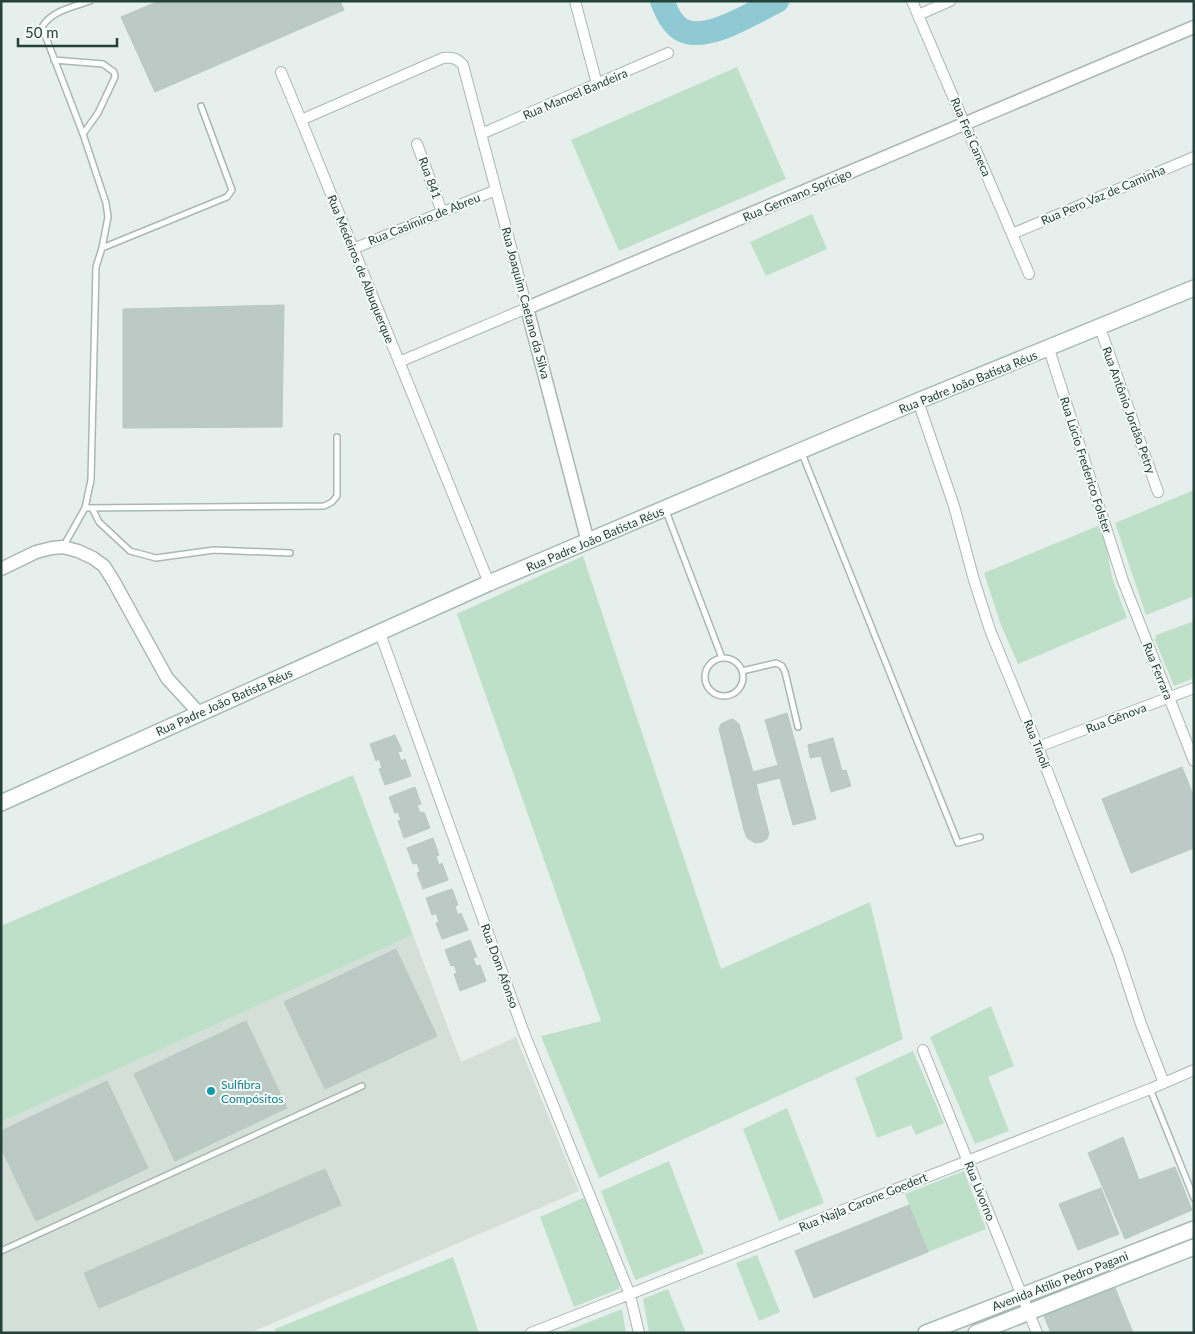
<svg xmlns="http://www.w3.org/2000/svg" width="1195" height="1334" viewBox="0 0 1195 1334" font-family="Lato,sans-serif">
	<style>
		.built { fill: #d4dfda }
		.green { fill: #bfe0c8 }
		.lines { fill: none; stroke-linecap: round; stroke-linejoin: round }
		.river { stroke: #8ec9d4; stroke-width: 24 }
		.building { fill: #bbcac4; stroke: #b8c9c2 }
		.service-casing { stroke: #a8b8b2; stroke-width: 8 }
		.minor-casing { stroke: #a8b8b2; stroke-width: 12 }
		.tertiary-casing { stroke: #a8b8b2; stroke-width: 15 }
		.secondary-casing { stroke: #a4bbb3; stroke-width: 18 }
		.service { stroke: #fff; stroke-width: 5 }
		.minor { stroke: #fff; stroke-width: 10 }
		.tertiary { stroke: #fff; stroke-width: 12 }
		.secondary { stroke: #fff; stroke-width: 15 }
		.culture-dot { fill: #0f9aa8; stroke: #f7fbf9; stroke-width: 2 }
		.labels { text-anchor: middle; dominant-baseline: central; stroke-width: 4; stroke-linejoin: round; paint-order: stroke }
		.street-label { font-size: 12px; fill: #24423a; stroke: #f7fbf9 }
		.culture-label { font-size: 12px; fill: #0d838f; stroke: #f7fbf9; text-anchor: start }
	</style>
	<rect width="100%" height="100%" fill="#e6efeb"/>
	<path class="built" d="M413,935L461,1062L516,1037L579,1191L250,1333H1V1122Z"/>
	<path class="green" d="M737,67L786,179L619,251L571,140Z
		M812,214L827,249L766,276L750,242Z
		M1194,490V596L1146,615L1115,523Z
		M1100,525L1107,548L1112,577L1127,618L1018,664L1001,625L984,573Z
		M583,556L721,969L870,902L903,1039L599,1178L541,1036L601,1021L457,614Z
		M1194,621V678L1174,686L1155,640L1156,635Z
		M353,775L413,935L1,1122V926Z
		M991,1006L1014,1066L988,1077L1009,1131L975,1144L930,1037Z
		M913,1051L944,1123L916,1135L911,1125L877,1138L855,1078Z
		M787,1108L824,1203L779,1221L743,1129Z
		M669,1161L704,1253L636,1280L634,1277L601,1191Z
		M964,1171L986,1229L928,1252L905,1194Z
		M583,1198L587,1201L619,1281V1289L574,1307L540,1217Z
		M757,1255L780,1312L759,1321L736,1263Z
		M453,1257L479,1333H276L275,1329Z
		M668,1289L686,1333H649L643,1299Z
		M622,1309L626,1333H561Z"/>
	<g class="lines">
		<path class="river" d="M662,1C667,12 671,24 682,30C707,43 754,12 777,1"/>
	</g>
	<path class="building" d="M159,1H340L344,10L155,92L121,17Z
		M284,305L282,427L123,428V309Z
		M787,713L816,819L793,825L780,778L756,784L769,834L767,839L762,842L755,843L747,838L744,830L719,729L721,724L729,720L733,719L739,724L753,772L778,765L765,720Z
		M395,735L402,751L398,752L401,761L405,759L411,776L385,785L379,769L382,768L379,759L376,761L370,744Z
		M833,738L842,771L846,770L851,786L831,792L821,756L810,758L808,745Z
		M1182,767L1194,797V848L1131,873L1102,799Z
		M415,787L421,804L417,805L420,813L424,812L430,828L404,838L398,821L401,820L398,812L395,813L389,797Z
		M433,838L439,855L436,856L439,865L442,863L448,880L423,889L417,873L420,872L417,863L413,864L407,848Z
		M452,889L458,905L455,906L458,915L461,913L468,930L442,939L436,923L439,922L436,913L432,915L426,898Z
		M470,940L477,957L473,958L476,966L480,965L486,981L460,991L454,974L457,973L454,965L451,966L445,950Z
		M396,949L437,1036L325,1089L284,1002Z
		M246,1021L287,1108L175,1161L134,1074Z
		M107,1081L148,1168L36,1221L1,1148V1131Z
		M1123,1137L1139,1180L1175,1167L1192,1210L1125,1239L1088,1153Z
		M325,1169L341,1205L99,1308L84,1273Z
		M1101,1188L1119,1234L1078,1250L1059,1204Z
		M909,1205L928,1252L814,1298L795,1251Z
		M1115,1288L1133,1333H1051L1044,1316Z"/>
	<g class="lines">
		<g class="service-casing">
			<path id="service" d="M54,60L103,64L114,72L115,77L98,113L83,134
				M102,248L227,197L232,190L201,106
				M801,451L958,843L980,837
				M85,508L324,506L332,502L337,496V437
				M92,508L99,522L130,551L156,558L214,550L290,553
				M666,511L722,658
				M63,547L85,508L91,480L96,267L102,248L108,217L106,203L83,134L42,27C51,11 73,7 90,1
				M705 677a19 19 0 1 1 38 0a19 19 0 1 1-38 0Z
				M742,671L776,663L782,666L785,672L798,727
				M1150,1089L1194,1198
				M1,1251L362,1086"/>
		</g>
		<g class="minor-casing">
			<path id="minor" d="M575,1L597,84
				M912,1L1029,274
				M918,15L950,1
				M281,72L301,120
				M481,134L668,53
				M417,144L442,212
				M1012,234L1194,157
				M353,249L496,190
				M1100,328L1158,492
				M1049,349L1123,581L1194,761
				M399,362L527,308L463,65C457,58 452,57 443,58L301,120L489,583
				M918,401L954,506L974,580L990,630L1038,747L1118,954L1141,1024L1164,1083
				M380,633L524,1033L630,1295L639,1333
				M1038,747L1194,688
				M923,1050L1037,1333
				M531,1333L1150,1089L1194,1070"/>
		</g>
		<g class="tertiary-casing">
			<path id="tertiary" d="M588,542L527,308L1194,27
				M1,569L36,552L52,548L63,547L78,551L93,558L104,566L114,582L167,678L199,713"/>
		</g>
		<g class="secondary-casing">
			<path id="secondary" d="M1,803L489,583L918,401L1194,288
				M926,1333L1194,1229
				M976,1333L1194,1247"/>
		</g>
		<use href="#service" class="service"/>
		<use href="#minor" class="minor"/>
		<use href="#tertiary" class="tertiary"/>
		<use href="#secondary" class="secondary"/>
	</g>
	<circle class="culture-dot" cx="211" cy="1091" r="5"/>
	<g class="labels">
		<g class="street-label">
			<text transform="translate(575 94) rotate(-23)">Rua Manoel Bandeira</text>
			<text transform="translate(971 137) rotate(67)">Rua Frei Caneca</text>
			<text transform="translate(430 178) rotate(70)">Rua 841</text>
			<text transform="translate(797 195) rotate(-23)">Rua Germano Spricigo</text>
			<text transform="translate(1103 195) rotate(-23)">Rua Pero Vaz de Caminha</text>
			<text transform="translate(424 219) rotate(-22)">Rua Casimiro de Abreu</text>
			<text transform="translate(361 269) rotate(68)">Rua Medeiros de Albuquerque</text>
			<text transform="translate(526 303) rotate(75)">Rua Joaquim Caetano da Silva</text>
			<text transform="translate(968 382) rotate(-22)">Rua Padre João Batista Réus</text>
			<text transform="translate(1129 410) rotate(70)">Rua Antônio Jordão Petry</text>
			<text transform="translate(1086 465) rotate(72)">Rua Lúcio Frederico Folster</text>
			<text transform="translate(595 539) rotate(-23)">Rua Padre João Batista Réus</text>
			<text transform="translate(1158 671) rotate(68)">Rua Ferrara</text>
			<text transform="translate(224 702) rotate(-24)">Rua Padre João Batista Réus</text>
			<text transform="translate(1116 718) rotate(-21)">Rua Gênova</text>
			<text transform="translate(1037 744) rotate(68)">Rua Tínoli</text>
			<text transform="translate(500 966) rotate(70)">Rua Dom Afonso</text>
			<text transform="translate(980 1191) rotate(68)">Rua Livorno</text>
			<text transform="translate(863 1202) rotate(-22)">Rua Najla Carone Goedert</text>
			<text transform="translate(1060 1281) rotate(-21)">Avenida Atílio Pedro Pagani</text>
		</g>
		<g class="culture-label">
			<text x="221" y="1084">Sulfibra<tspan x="221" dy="14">Compósitos</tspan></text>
		</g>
	</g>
	<rect width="1195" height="1334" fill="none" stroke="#24423a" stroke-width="5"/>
	<path d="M18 38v8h99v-8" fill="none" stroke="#24423a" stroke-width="2.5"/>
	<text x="25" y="38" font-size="15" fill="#24423a" stroke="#f7fbf9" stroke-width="4" paint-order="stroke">50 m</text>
</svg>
